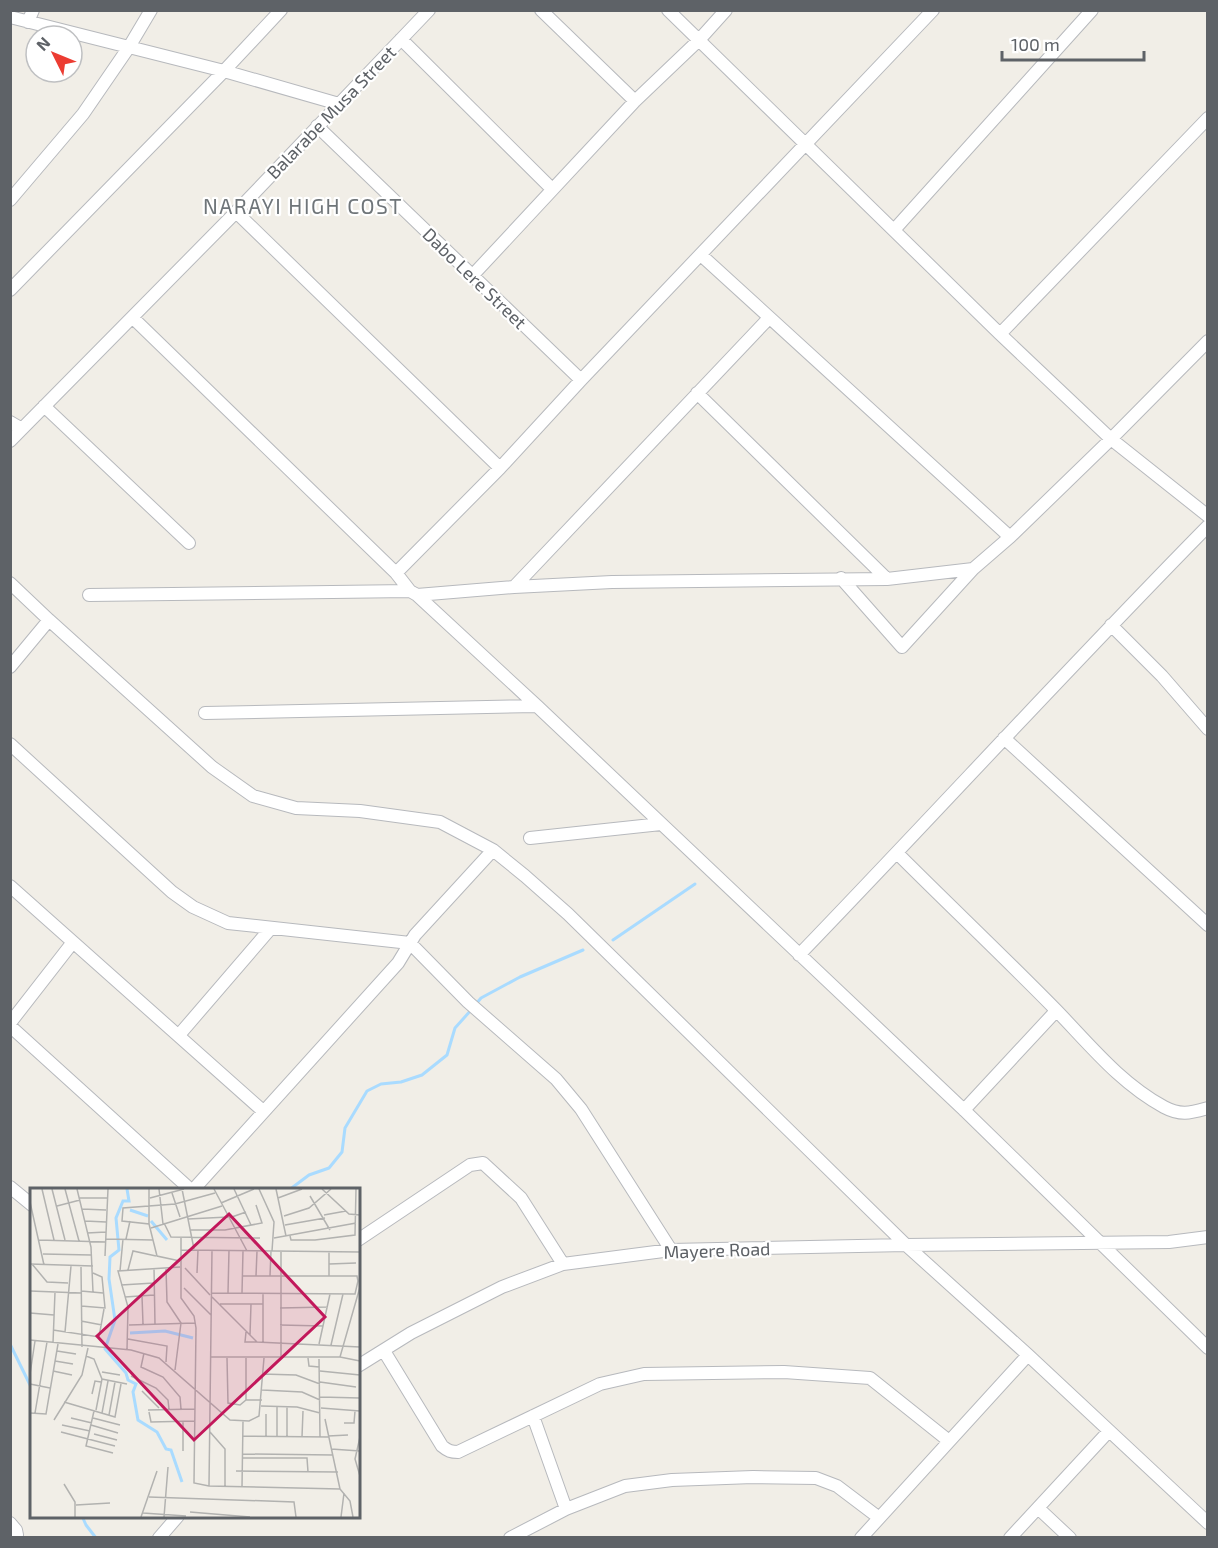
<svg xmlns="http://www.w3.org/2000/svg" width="1218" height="1548" viewBox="0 0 1218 1548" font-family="'Exo 2',sans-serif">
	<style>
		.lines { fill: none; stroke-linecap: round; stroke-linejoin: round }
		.stream { stroke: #a9dbff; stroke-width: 3 }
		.minor-casing { stroke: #b7b9bd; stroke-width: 14 }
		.minor { stroke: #fff; stroke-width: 12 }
		.labels { text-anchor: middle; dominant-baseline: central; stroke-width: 4.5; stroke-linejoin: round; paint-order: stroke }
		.street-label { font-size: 18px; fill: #5e6267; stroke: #fff }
		.quarter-label { font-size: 21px; letter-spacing: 1.5px; fill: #6f7579; stroke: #fff }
		.inset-river { fill: none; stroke: #a9dbff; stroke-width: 3 }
		.inset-road { fill: none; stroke: #b2b2b0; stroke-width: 1.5 }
		.view { fill: #c2185b; fill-opacity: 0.15; stroke: #c2185b; stroke-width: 3 }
		.inset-edge { fill: none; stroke: #5e6267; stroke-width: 3 }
	</style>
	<rect width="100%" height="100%" fill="#f1eee7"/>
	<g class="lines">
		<path class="stream" d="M613,940L695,884
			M476,1004L481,998L520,977L583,950
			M289,1190L309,1175L329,1168L342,1152L345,1128L367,1091L381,1084L401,1082L422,1075L447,1055L455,1028L472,1009
			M10,1344L32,1389
			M82,1516L86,1525L96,1538"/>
		<g class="minor-casing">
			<path id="minor" d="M541,10L635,101
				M668,10L1000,334L1111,439L1208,516
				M10,17L224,71L339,104
				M28,22L33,10
				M401,39L552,189
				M317,126L581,380
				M10,200L83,114L129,47L151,10
				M236,212L500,468
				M894,230L1092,10
				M701,255L1010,537
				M472,276L635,101L699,40L726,10
				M10,290L224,71L281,10
				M133,318L396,573L410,591L417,595L537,706L964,1110L1208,1348
				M1000,334L1208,118
				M697,393L887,579
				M44,406L189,543
				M10,422L22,429
				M10,441L236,212L429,10
				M396,573L500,468L581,380L933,10
				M841,578L902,647L973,569
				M10,583L49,620L212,767L253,796L296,808L360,811L440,822L493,850L525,876L568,914L906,1245L1028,1355L1208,1523
				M514,587L769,318
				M89,595L410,591
				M417,595L514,587L612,582L887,579L973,569L1010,537L1111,439L1208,341
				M1111,625L1162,676L1208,729
				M10,667L49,620
				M205,713L537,706
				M1004,738L1208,925
				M10,744L172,892L193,907L228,923L410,943L468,1002L556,1079L581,1109L671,1250
				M530,838L661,824
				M897,853C950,906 1004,957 1056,1010C1090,1045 1120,1083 1164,1107C1181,1116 1190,1113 1208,1108
				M10,886L263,1111
				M799,955C936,813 1069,667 1208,526
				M10,1023L73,942
				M10,1026L191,1190
				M179,1035L271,928
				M964,1110L1056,1011
				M10,1187L32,1205
				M193,1190L398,963L415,935L493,850
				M358,1240L470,1165L483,1163L521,1198L563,1264
				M384,1351L442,1446C448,1451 451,1452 458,1452L600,1384L644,1374L784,1372L870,1378L949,1441
				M358,1366L411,1333L502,1287L563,1264L671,1250L906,1245L1169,1242L1208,1237
				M533,1416L566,1509
				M1038,1508L1070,1538
				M10,1523L16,1530L17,1535L15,1538
				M159,1538L178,1516
				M510,1538L566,1509L625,1486L672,1480L753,1477L816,1478L837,1486L878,1517
				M861,1538L1028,1355
				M1010,1538L1109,1431"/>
		</g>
		<use href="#minor" class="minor"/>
	</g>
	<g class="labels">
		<g class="street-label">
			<text transform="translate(331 112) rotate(-46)">Balarabe Musa Street</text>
			<text transform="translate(475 278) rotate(44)">Dabo Lere Street</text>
			<text transform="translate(717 1250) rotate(-2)">Mayere Road</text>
		</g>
		<g class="quarter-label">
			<text x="303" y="205">NARAYI HIGH COST</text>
		</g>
	</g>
	<g transform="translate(30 1188)">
		<rect width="330" height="330" fill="#f1eee7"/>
		<path class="inset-river" d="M97,1L99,13H93L86,30L89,62L80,69L79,91L85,132L75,161L96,185L98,192L106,196L103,204L108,232L127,244L136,261L141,262L152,294M100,22L118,28M121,33L137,52M100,145L135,143L163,150"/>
		<path class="inset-road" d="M12,1L24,52M22,1L35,52M35,1L49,53M47,1L61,59L63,104M119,1V36M129,1L133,36M152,1L164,61M184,1L217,63M204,1L221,37M229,1L244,34L242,63M246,1L256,48M292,1L319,26L330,27M142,5L150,29M280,8L300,42M49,10H77M120,10L154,1M248,10L272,1M0,14L14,77M191,15L224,1M27,18L50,12M52,21L76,22M294,27L316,23M254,28L279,20L301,1M199,30L216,24M158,31L198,29M55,33L76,34M134,35L141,49L230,50M255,37L295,30M121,40L192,18M160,42H195L232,35L226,17M57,45L76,44M260,48L261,52H285L325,47L326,1M151,49V110L164,128L166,140L164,295L179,298M244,50L326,35M76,51L123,52M96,51L100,33M9,52L76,54M151,62L330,64M182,62L179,298L310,301L320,313L323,329M13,66L61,67M75,68L78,1M150,73L127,68L119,36L92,33L93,20L145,16L185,5M0,76L63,78M2,76L17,94L38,95M299,76L326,75M51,79L52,159M124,80L125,136M136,80L137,114L151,135L145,182M155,80L180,107M98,82L103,63L126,68M90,83L93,51M167,85L168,62M226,88L227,63M240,88L241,63M299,88V64M91,97L124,95M154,100L181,127M0,103L51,105M51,103L73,105M181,105L325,106L328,93L327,88H213M198,105L199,62M212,105L213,63M233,105V154M112,108L113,136M95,109L124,107M182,109L227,154L330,159M190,116H233M51,118L75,120L72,89L63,85M250,120L298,119M0,125L24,127M51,133L72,137M99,137L165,135M250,137L293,138M23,142L69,149L74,121M35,144L41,78M216,144L215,154H227M220,147L221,116M98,151L137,158L136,174M0,152L101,162L129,170L200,232L219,233L229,228L234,170M23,155L25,104M289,156L300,106M301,157L313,106M97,162L98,119L88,83L150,79M27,163L46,166M114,165L111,179L133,189L150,209L151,221M56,168L64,171L72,191L97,196M181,169H310L330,99M310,169L330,173M197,170L198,215L210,217L216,212H232M216,170V212M251,170V63M278,170L279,178L289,179M289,171L290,249M25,173L43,176M23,183L42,187M290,183L330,187M72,184L90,187M0,186L5,153M232,186L266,187L290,196M101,188L126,200L138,212L139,221M290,194L326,199M0,196L20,200M232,202L272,204L290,212M112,203L129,220M62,206L65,193L71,194M290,209L330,210M34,214L85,229L91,196M231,218L267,219L290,225M291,220L330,223M66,222L72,191M118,222L165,221M64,223L56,258L83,265M119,224L121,234L165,233M0,225L16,226L28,156M5,225L17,154M72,225L78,193M79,227L85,194M41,230L62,235M63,230L90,237M295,231L310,301M24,232L52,187L58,160M153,233V263M314,235H324L325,223M32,237L60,243M61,237L88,245M31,244L85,258M180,244L195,261V299M64,246L87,252M213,248L299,249M298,248L318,247M236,249V226M247,249V219M257,249V219M272,249L273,223M330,249L325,271L330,288M301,261L330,263M213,266L303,267M213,270H277L278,284M206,283L308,284M34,296L45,314V329M212,299L213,233M119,309L264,314L266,329M46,317L80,315M160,324L220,329M113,325L156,328M111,329L127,283M134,329L138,279M311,329L314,305"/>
		<path class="view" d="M199,26L295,129L164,252L67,148Z"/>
		<rect width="330" height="330" class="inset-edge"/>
	</g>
	<rect width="1218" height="1548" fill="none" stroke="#5e6267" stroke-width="24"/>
	<g transform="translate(54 54) rotate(313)"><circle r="28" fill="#ffffff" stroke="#bfc0c2" stroke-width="1.5"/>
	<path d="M0-4.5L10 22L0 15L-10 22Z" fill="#ec3c32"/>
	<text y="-9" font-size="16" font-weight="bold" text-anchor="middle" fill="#5e6267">N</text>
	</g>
	<path d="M1002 51v9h142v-9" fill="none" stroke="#5e6267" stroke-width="3"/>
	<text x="1011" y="51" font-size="18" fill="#5e6267" stroke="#ffffff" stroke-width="4.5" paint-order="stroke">100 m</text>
</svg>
